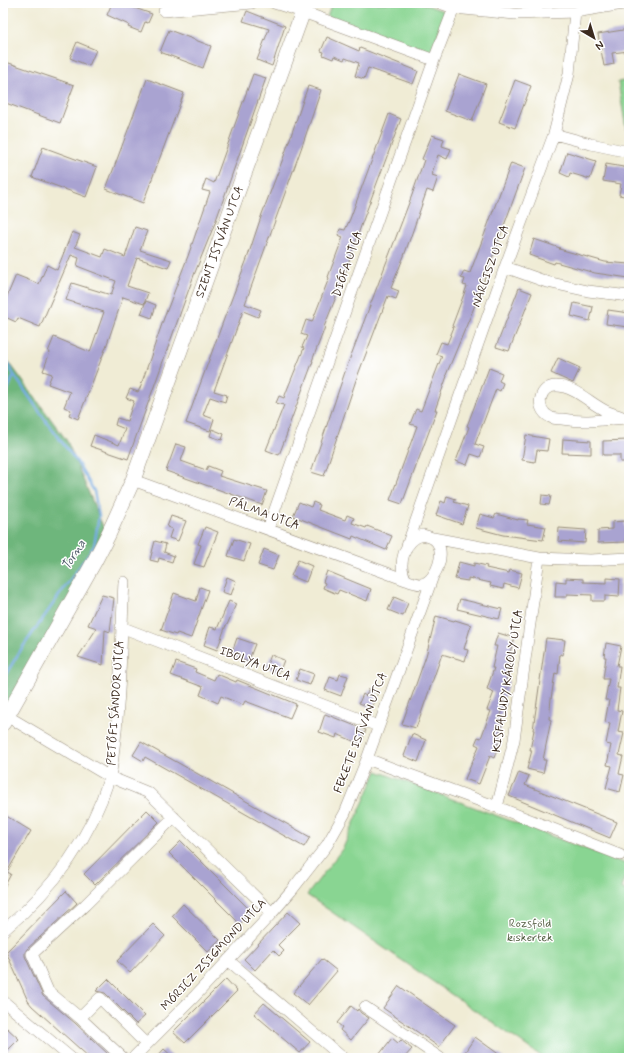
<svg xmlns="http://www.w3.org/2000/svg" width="632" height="1061" viewBox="0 0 632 1061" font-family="Mynerve,sans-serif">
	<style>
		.green { fill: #89d592; stroke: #628058 }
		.forest { fill: #6eb67c; stroke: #54704d }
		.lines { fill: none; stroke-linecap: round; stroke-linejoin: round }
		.stream { stroke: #75aae2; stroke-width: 2.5 }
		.building { fill: #a9a3d1 }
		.street-casing { stroke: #968b7a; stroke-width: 12 }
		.secondary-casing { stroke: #968b7a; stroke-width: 16 }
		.street { stroke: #fff; stroke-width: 11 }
		.secondary { stroke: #fff; stroke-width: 15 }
		.labels { text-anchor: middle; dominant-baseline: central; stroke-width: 3; stroke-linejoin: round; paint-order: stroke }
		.street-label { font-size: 12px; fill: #3b2a1e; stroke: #fff }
		.park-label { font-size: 12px; fill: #525d41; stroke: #fff }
		.water-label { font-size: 13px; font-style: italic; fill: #525d6c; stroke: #fff }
	</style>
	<rect width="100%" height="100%" fill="#fff"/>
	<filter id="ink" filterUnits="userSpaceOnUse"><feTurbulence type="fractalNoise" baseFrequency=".025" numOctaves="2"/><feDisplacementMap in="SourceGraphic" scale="8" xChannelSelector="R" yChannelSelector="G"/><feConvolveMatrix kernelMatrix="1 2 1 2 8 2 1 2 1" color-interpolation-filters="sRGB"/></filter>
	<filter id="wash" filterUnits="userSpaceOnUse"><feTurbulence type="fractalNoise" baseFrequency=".012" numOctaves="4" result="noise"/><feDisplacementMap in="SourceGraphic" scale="16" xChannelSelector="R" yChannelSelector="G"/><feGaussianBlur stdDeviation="0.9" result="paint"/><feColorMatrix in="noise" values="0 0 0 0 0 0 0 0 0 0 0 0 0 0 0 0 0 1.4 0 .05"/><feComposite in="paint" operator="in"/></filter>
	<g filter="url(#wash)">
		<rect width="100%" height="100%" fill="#f0ecd5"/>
		<path class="green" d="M332,3H421L446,12L430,55L327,17Z
			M514,3H572L538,5Z
			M629,80V128L626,129L618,82Z
			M377,771L629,865L621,888L629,892V1058H544L307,895L343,848Z"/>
		<path class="forest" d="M3,354L67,441L107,536L3,721Z"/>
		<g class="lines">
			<path class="stream" d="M3,354L14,375L23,388L48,424L77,462L94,491L99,516L94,546L20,651L3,679
				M3,401L14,375"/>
		</g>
		<g id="blocks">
			<path class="building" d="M112,3H120L152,14L148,23L145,22L141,32L128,27L129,25L107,15Z
				M247,11L285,26L272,66L257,60L269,29L243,21Z
				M629,29V51L612,53L614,64L604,66L598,34Z
				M169,30L211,46L203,68L160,52Z
				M327,37L359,51L360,48L385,58L418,71L413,84L368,68L364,79L355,76L359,63L345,58L344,60L334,56L333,59L323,55L324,52L321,51Z
				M77,42L96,50L89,66L70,58Z
				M3,61L74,85L60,123L3,102Z
				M253,74L266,78L215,223L194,275L128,459L90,446L94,435L119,445L125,429L115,425L117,418L127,421L134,401L126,398L130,389L138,392L140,388L164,318L188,256L210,192L202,190L206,179L214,183Z
				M459,74L486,84L472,121L445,111Z
				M147,79L184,93L143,203L106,189Z
				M515,80L531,86L515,128L499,122Z
				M308,86L321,90L301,149L245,304L261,310L258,317L243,311L214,391L227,395L225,402L210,397L203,415L214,419L210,431L186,423L224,319L247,259L262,214L284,156Z
				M389,114L401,119L362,223L342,282L324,327H325L312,361H313L287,431H288L279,455L266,450L284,405L276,403L279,396L284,398L287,390L304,348L302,347L307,336L301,334L306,320L312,322L329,278L328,277L343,237L338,235L340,229L345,230L350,219Z
				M432,135L444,139L442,146L451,149L447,159L438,155L432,173H433L432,175L438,177L433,192L427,190L404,256L391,288L399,291L396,299L388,296L356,380L324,476L311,472L347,366L412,195L424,160L422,159Z
				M43,147L97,167L86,197L32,177Z
				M567,152L596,161L590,179L570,173L569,177L560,173Z
				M511,163L525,168L475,305L446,375L447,376L435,410H437L402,504L390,500L417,426L410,424L416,409L421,411L427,395L442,356L436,354L441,342L447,344L454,327L452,326L467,286L463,285L465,279L461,278L464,271L470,273Z
				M606,164L629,168V197L619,195L621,184L603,181Z
				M135,227L147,231L140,250L171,260L168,268L137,258L127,286L148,293L144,304L123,297L106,347L78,419L69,415L71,410L64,407L70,392L48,384L52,374L43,371L50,352H48L54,337L90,352L104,312L66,300L72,283L111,295L116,281L77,266L79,258L71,255L40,327L18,318L16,322L3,316V306L16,275L39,284L47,265L57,270L72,232L80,235L75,247L102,257L105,249L125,257Z
				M534,239L560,248L559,249L605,262L629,264V278L595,273L555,262L554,264L529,255Z
				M519,288L532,293L509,351L496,347Z
				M146,301L156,305L152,318L141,314Z
				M574,303L593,307L590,321L571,316Z
				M608,310L629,313L628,327L606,324Z
				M558,358L580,368L573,383L551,373Z
				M489,368L502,373L499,381L503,383L500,391L496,389L475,444L484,447L480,457L471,454L467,465L456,461L469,427L467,426Z
				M212,429L224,434L222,440L210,436Z
				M526,435L549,439L547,451L537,450L535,462L522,460Z
				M563,439L591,441V454L562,453Z
				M628,440L629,462H620V455H603V441Z
				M176,444L186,447L181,461L206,470L208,466L221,471L219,476L267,491L262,505L166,471Z
				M542,495L551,496L549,505L541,504Z
				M447,496L456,499L454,502L468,506L462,524L436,515L441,501L445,503Z
				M299,502L311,507L313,502L320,505L318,510L345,520L347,515L354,518L352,523L366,528L367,526L392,536L386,550L353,536L352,539L293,516Z
				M480,514L494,518L496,514L518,520V519L528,520L527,524L546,527L543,540L503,535L476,528Z
				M171,516L186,521L178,541L169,538L172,529L167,527Z
				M625,521L626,542L598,543V530L612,529V522Z
				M205,527L218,532L204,567L194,564L201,545L198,544Z
				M559,528L586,530L585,543L558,541Z
				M234,539L250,544L244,561L228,556Z
				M155,541L166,544L164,552L174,556L172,562L159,558L158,562L150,560Z
				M264,549L279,555L273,570L258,565Z
				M298,560L312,566L306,582L291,576Z
				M459,562L474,566V563L487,566L486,568L509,573L510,570L522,573L518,588L504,584L503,589L490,586L491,583L468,578V581L455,579Z
				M327,571L371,589L367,601L339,590L337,594L323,588L325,583L323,582Z
				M227,577L236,581L231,595L222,592Z
				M566,578L583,579V582L607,583V578L620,579L619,597L605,596V601H592V595L567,594V597H555L556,581L566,582Z
				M200,587L208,590L191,638L177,633L176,635L161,630L174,593L196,601Z
				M102,595L114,598L110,632L105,630L103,665L78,657L97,628L88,625Z
				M394,597L408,603L403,616L388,610Z
				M460,599L502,609L499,619L457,609Z
				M229,601L236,604L227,625H226L217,650L204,645L210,627L217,629Z
				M436,616L454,621L455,620L471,625L464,649L468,650L465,661L442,654L416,728L402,724L426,656Z
				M498,633L515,638L508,657L511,658L506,680L509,681L503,701L506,702L498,722L502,724L496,743L499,744L494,758L490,756L479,784L465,779L479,746L475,744L478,737L481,738L491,711L487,710L494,692L487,689L494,668H492L497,646H494Z
				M237,638L255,644L248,662L231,655Z
				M546,638L565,640L563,655L560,654L558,674L555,673L551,699L549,719L551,720L543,760H546L543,773L527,769L532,750H530L534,730H533Z
				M606,643L621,646L617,666H620L617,688H620L617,710L622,711L618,732L624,733L619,755L623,756L619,774L624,775L620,792L606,788L612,766L607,765L611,745L606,744L610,723L605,722L609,700H605L609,679H603L606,657H604Z
				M271,655L284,660L279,673L266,667Z
				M176,662L196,669L195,672L214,680L217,674L236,682L237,680L296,704L290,718L245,701L243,705L221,696L218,703L200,695L203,687L171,675Z
				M300,669L314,674L310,685L296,680Z
				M340,674L348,676L341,696L325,690L330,677L338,680Z
				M369,689L378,693L372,708L359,703L363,694L366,696Z
				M325,714L366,730L360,744L337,734L336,738L319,732Z
				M412,734L426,740L418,762L404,756Z
				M141,742L310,837L304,847L145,757L143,761L133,755Z
				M519,772L529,776L525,785L617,822L610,838L509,796Z
				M147,810L159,822L95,885L84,874Z
				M3,814L31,831L7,872L11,874L3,889Z
				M181,841L252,912L240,924L169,853Z
				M66,891L77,903L27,949L25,952V956L43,996L75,1023L109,1055L106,1058H90L32,1006L28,1001L6,952Z
				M183,904L220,940L208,952L172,916Z
				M288,912L300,923L278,945L284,951L279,956L273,950L255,970L244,959Z
				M153,924L165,936L130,973L117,961Z
				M322,959L337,971L308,1005L293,993Z
				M108,979L145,1016L136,1024L105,993L96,991Z
				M226,979L237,991L185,1043L173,1032Z
				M399,986L455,1025L439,1047L383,1008Z
				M264,1003L310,1042L300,1053L254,1014Z
				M351,1006L357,1011L358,1009L361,1013L369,1018L351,1040L340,1030L342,1027L337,1023Z
				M7,1028L19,1039L3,1055V1032Z
				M475,1037L504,1058H461Z
				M392,1038L398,1043L401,1040L412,1049L404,1058H383L379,1055Z
				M164,1049L174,1058H156Z"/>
		</g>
	</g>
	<g filter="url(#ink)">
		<use href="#blocks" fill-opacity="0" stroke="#968b7a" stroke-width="1"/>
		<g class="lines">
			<g class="street-casing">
				<path id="street" d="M274,3L303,12L434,60
					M440,3L454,8L515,14L575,12L629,3
					M164,11L252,3
					M554,134L591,144L629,152
					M505,267L547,282L588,291L629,296
					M625,418C620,416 614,414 608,412C592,405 574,386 557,386C539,385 534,409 550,417C553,419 558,419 562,419C585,423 602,420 625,418L629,417
					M133,480L406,580
					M268,529L434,60L454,8
					M423,535C426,536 430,537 432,538C449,547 437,582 421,584C416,584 411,582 406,580C397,565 404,539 423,535Z
					M433,538L539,558L590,560L629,558
					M407,546L505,267L554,134L569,74L575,12
					M121,627L378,726
					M7,716L110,777L149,793L272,913
					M367,759L497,807L620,855
					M497,807L514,740L539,558
					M3,931C52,890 90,840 109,779C113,767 113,752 115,740C121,688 121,634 124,582
					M228,960L343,1058
					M3,1001L71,1058
					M365,1007L440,1058
					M80,1018L48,991L32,954L85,905L174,817
					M123,1058L80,1018L100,998L146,1044
					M133,1058L194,997L272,913L291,891L327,845L345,813L367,759L433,576"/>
			</g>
			<g class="secondary-casing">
				<path id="secondary" d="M3,723L94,562L109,533L133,480L306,3"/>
			</g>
			<use href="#street" class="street"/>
			<use href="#secondary" class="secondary"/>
		</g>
	</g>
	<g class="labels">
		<g class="street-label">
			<text transform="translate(220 242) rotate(-70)">SZENT ISTVÁN UTCA</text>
			<text transform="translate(348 264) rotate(-71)">DIÓFA UTCA</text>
			<text transform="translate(491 266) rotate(-70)">NÁRCISZ UTCA</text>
			<text transform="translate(264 514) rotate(20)">PÁLMA UTCA</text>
			<text transform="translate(255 664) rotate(21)">IBOLYA UTCA</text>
			<text transform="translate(508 681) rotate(-81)">KISFALUDY KÁROLY UTCA</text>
			<text transform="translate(116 703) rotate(-86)">PETŐFI SÁNDOR UTCA</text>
			<text transform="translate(361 733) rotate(-69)">FEKETE ISTVÁN UTCA</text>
			<text transform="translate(214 955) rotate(-47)">MÓRICZ ZSIGMOND UTCA</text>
		</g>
		<g class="park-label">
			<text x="530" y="924">Rozsföld<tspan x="530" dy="14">kiskertek</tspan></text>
		</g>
		<g class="water-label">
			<text transform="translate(74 555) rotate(-57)">Torna</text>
		</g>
	</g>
	<rect width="632" height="1061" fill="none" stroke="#fff" stroke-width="16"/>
	<g transform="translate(594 38) rotate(142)" stroke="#ffffff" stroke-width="3" paint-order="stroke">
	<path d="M0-3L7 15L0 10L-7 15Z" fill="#3b2a1e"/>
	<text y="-6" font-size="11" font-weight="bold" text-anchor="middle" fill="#3b2a1e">N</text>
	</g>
</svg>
